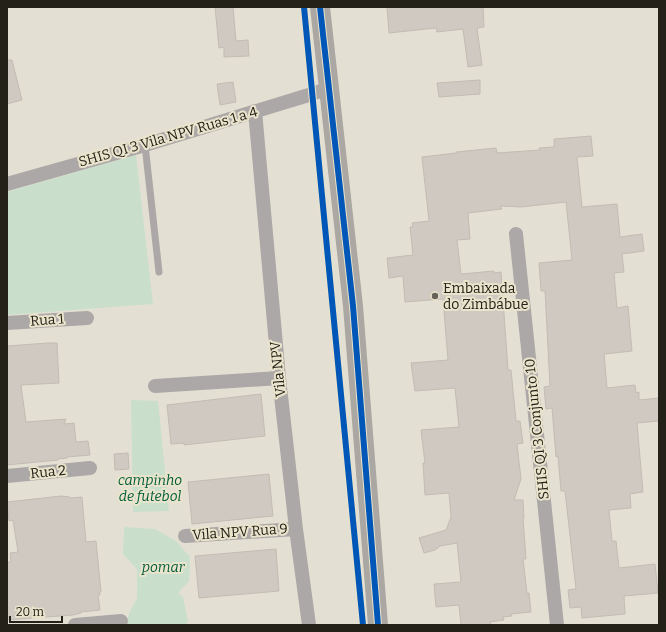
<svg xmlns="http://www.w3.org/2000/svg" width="666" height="632" viewBox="0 0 666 632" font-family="Bitter,serif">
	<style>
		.green { fill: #c9dfcc }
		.building { fill: #d0c9c2; stroke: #c2bcb4 }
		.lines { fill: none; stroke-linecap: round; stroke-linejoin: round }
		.lane { stroke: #aca8a7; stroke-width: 7 }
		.street { stroke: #aca8a7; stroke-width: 14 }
		.secondary { stroke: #aba7a3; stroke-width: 20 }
		.cycleway-casing { stroke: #eae4cc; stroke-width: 8 }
		.cycleway { stroke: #0057b8; stroke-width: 6 }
		.poi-dot { fill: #666459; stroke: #eae4cc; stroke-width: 1.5 }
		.labels { text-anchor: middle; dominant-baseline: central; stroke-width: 4; stroke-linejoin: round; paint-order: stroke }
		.street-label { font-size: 14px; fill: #232118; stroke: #eae4cc }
		.poi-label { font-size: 14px; fill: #232118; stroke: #eae4cc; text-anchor: start }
		.park-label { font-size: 14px; font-style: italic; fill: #035d3b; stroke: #eae4cc }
	</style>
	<rect width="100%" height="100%" fill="#e3e0d3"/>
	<path class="green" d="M136,155L153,304L7,315V192Z
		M131,400L158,401L169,511L133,512Z
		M124,527L155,529L176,541L190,557L189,581L178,593L183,597L188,621L185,625H127L129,613L137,598V569L123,554Z"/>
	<path class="building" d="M215,7H233L236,41L248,40L249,56L224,57V47L219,48Z
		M387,7H483L484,27L477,28L482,65L468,67L463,29L437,32L436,28L389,33Z
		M7,60H12L22,100L7,104Z
		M480,80V94L439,97L437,83Z
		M233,82L236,102L220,105L217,84Z
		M591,136L593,156L577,157L582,207L617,204L620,237L642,234L644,251L622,254L624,272L614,273L617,308L628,306L632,351L604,354L607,388L635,385L636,393L639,392V400L659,398V421L637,423L643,492L630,494L631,508L609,510L612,541H616L619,568L655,564L658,593L624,596L625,614L582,618L581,607L570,608L568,590L576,589L565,491H561L558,456L556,457L552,408L546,409L544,387L550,386L545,291H541L539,263L572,260L566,202L521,207L500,206L502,209L468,213L470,239L457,240L461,274L494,271V273L501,272L508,370H511L516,421H520L523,443L517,444L521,479L514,500H523L524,518H523L526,559H523L527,593H529L531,612L511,614L512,616L503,617L504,620L490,622L491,625H461L459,605L436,607L434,584L461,582L457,543L440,546L435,550L424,553L419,538L446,530L451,517L449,493L425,495L423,463H425L421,430L459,427L455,388L415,391L411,363L448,360L443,299L405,302L403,276L389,278L387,258L413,255L410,227H413L412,223L429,221L422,157L456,153V152L496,148L497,153L540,150L539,148L554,147V139Z
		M48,343H57L59,383L21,385L26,422L66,419L64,424L74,423L76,442L88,441L90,455L67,457V458L58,459V460L7,465V346Z
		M261,394L265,436L184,445V443L171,444L167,405Z
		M128,453L129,469L115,470L114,454Z
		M269,474L273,516L192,524L188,482Z
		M61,496L70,497V498L82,497L86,542L96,541L101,592H99L100,595H98L100,610L81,612V613L73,615L7,620V562H11L10,553L18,552L13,520L9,521L7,502Z
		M276,549L279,591L199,598L195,556Z"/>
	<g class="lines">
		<path class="lane" d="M145,145L159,272"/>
		<path class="street" d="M255,111L279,378L296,529L309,625
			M7,184L145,145L312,94L329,88
			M516,234L557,625
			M7,323L87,318
			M155,386L279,378
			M7,476L90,468
			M185,536L296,529
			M75,625L121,621"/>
		<path class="secondary" d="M320,7L353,306L378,625"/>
		<g class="cycleway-casing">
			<path id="cycleway" d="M304,7L363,625
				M320,7L353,306L378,625"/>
		</g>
		<use href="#cycleway" class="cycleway"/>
	</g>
	<circle class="poi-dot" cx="435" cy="296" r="4"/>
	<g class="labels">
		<g class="street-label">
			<text transform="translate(168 137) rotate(-16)">SHIS QI 3 Vila NPV Ruas 1 a 4</text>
			<text transform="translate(47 320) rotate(-4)">Rua 1</text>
			<text transform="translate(278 369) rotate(-96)">Vila NPV</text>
			<text transform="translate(537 429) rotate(-96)">SHIS QI 3 Conjunto 10</text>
			<text transform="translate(48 472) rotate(-6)">Rua 2</text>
			<text transform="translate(240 532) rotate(-4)">Vila NPV Rua 9</text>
		</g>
		<g class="poi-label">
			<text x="443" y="288">Embaixada<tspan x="443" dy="16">do Zimbábue</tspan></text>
		</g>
		<g class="park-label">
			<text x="150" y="480">campinho<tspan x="150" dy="16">de futebol</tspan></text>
			<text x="163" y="567">pomar</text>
		</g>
	</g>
	<rect width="666" height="632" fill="none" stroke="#232118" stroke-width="16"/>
	<path d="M10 616v6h52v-6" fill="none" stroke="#232118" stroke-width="2"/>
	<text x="16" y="616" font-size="12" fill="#232118" stroke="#eae4cc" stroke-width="3" paint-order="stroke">20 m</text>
</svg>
